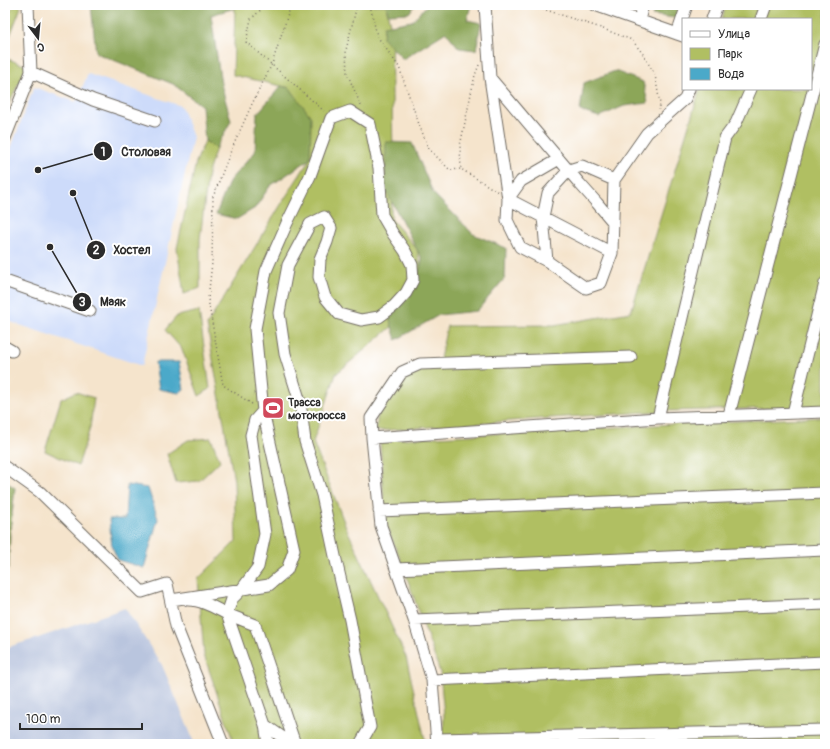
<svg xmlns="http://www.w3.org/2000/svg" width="830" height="749" viewBox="0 0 830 749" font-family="Pangolin,sans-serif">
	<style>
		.built { fill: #cddbfa }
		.industrial { fill: #b9c5de }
		.green { fill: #b0bf62; stroke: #6e7546 }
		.forest { fill: #8ca658; stroke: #5c6842 }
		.water { fill: #4ba9c9; stroke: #3b6a7a }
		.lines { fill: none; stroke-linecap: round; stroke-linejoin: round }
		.minor-casing { stroke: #726c63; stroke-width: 13 }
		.path { stroke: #726c63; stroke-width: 1.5; stroke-dasharray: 1 3; stroke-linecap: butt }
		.minor { stroke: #fff; stroke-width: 11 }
		.labels { text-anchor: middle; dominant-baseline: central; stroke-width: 4; stroke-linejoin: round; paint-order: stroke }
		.poi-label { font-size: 11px; font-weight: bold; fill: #2b2b2b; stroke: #fff; text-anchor: start }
		.leader { fill: none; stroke: #2b2b2b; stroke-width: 1.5 }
		.callout-dot { fill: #2b2b2b; stroke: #fff; stroke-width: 1.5 }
		.mark-label { font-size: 12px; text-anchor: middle; font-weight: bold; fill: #fff }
		.callout-label { font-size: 12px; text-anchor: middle; font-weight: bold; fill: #2b2b2b; stroke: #fff; stroke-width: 4; stroke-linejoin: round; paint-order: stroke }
	</style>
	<rect width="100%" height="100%" fill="#fff"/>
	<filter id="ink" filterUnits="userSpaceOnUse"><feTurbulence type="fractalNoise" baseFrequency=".025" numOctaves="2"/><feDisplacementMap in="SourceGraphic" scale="8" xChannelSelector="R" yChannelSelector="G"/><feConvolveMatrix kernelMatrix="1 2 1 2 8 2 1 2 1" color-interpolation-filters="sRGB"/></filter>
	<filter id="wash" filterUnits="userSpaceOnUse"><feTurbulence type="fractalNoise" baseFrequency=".012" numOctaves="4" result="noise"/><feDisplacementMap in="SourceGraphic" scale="16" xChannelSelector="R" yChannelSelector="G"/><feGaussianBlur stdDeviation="0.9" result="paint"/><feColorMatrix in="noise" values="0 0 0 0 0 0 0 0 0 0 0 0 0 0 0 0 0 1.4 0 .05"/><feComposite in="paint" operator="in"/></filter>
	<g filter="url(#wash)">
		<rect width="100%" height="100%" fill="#f5e4cc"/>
		<path class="built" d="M88,74L181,106L193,137L142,366L5,320V164L34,87L76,102Z"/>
		<path class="industrial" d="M125,608L162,665L195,744H5V648L38,638Z"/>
		<path class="green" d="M15,5H19L21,7L5,49C5,34 2,16 15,5Z
			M239,5H386L391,29L393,160L391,219L417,249L427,297L336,374L313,442L346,527L406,657L426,744H234L204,655L198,579L236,541L234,481L207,325L285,198L310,159L290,88L233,75L235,8Z
			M726,5H825V407L665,411L550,418L376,431L378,411L408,372L438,368L447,326L554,325L631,312L700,89H811V19H722Z
			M5,58L27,66L5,112Z
			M205,141L216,148L208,173L200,239V288L184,294L177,248L196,162Z
			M199,311L210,389L199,396L182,349L165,330L177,316Z
			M76,392L94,398L90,428L78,466L45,451L61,399Z
			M825,417V744H443L444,715L440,672L401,561L385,523L380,440L656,425Z
			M211,438L220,461L199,481L176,483L167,454L188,440Z"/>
		<path class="forest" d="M91,5H239L235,8L211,15L221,84L231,121L216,148L205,141L202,106L173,84L96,53Z
			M386,5H415L409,13L388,14Z
			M427,5H471L467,20L481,23L476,50L459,48L446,32L403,59L383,38L384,26L412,21Z
			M656,5H680L675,18L652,15Z
			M615,71L643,82L648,103L624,106L599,117L580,111L584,83Z
			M281,86L290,88L311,117L310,159L270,186L255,208L237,219L216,214L230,180L255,152L257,114Z
			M386,142L412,143L433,193L473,234L506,248L505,278L477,311L439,315L396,340L389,317L416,288L422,259L385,189Z
			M5,481L15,488L10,532L9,568L5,567Z"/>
		<path class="water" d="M155,362H179L184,389L179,393L159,389Z
			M127,485L148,488L158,519L144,568L118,560L112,547L109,519H125Z"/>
	</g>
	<g filter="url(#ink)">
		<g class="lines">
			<g class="minor-casing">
				<path id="minor" d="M485,5L490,78L508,199L612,253L601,283L586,288L547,261L543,217L548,193L569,170L582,166L614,180
					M595,5L683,36
					M712,19L717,5
					M761,19L766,5
					M639,20L643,5
					M677,34L687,5
					M31,72L93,100L155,121
					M491,79L580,184L597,203L613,222
					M5,138L31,72L28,5
					M612,253L614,180L647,133L685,99L689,89
					M547,261L520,247L507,220L508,199L521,181L559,159
					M5,281L90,311
					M5,347L12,351
					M263,411L255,420L251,435L265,534L258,567L242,589L232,599L227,614L255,625L295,744
					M793,413L825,283
					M729,415L825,44
					M658,418L725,138L736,123L751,89
					M372,438L371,418L402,372L420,364L631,357
					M5,467L40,492L142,592L167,584L176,626L223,744
					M379,511L825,493
					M396,569L825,550
					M171,600L269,585L287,570L294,550L263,411L255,329L266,271L287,223L310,176L331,118L350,111L370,124L379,168L382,215L393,234L405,251L412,265L413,280L406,293L394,306L379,317L361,320L339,314L325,297L319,277L320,259L327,242L331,228L324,217L310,224L288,265L279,313L285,354L300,402L305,441L322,495L335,556L350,620L370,727L360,744
					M188,600C202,600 215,608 227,614L265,725L268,744
					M414,620L825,604
					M432,680L825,662
					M265,725L292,744
					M438,739L825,730
					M437,744L432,680L414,620L381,526L372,438L658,418L825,412"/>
			</g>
			<path class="path" d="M266,5L251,19L246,42L324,111
				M357,5L346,50L347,73L362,108
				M370,5L377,36L399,67L420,127L429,149L450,170L461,169
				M531,5L598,27L632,40L643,54L655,75L660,104L659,110
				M479,65L475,75L460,146L461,169L498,192
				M252,404L223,385L208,299L212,263L213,197L230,153L252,104L272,64L291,5"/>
			<use href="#minor" class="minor"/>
		</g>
	</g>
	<defs>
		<g id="stadium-square" transform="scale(1.15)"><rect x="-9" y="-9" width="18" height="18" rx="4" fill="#d1495b" stroke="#fff"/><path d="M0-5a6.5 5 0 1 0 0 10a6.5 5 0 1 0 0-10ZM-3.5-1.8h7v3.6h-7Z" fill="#fff"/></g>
	</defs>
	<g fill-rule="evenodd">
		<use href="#stadium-square" x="273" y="408"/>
	</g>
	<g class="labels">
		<g class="poi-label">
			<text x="288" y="402">Трасса<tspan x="288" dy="13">мотокросса</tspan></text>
		</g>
	</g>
	<path class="leader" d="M38 170L103 151M73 193L96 250M50 247L82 302"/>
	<g class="callout-dot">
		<circle cx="38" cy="170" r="4"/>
		<circle cx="73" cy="193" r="4"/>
		<circle cx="50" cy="247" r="4"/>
		<circle cx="103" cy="151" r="10"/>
		<circle cx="96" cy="250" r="10"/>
		<circle cx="82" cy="302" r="10"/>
	</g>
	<g class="mark-label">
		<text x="103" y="156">1</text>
		<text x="96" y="254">2</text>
		<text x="82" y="306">3</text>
	</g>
	<g class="callout-label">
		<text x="146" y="156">Столовая</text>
		<text x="132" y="254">Хостел</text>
		<text x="113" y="306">Маяк</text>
	</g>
	<rect width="830" height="749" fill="none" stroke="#fff" stroke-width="20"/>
	<rect x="682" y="18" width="130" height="72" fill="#ffffff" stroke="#aaaaaa"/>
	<rect x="690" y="31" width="20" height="6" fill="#ffffff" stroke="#aaaaaa"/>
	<text x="718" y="38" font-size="12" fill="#2b2b2b">Улица</text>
	<rect x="690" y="48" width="20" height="12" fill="#b0bf62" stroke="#aaaaaa"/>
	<text x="718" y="58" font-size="12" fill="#2b2b2b">Парк</text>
	<rect x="690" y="68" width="20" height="12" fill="#4ba9c9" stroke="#aaaaaa"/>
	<text x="718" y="78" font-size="12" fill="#2b2b2b">Вода</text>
	<g transform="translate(38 38) rotate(164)" stroke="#ffffff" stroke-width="3" paint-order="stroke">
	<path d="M0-3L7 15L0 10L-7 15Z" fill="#2b2b2b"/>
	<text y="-6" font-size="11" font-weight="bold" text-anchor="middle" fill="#2b2b2b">С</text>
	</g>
	<path d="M20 723v6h122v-6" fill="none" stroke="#2b2b2b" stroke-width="2"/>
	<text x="26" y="723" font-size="12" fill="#2b2b2b" stroke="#ffffff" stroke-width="3" paint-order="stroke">100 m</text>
</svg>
